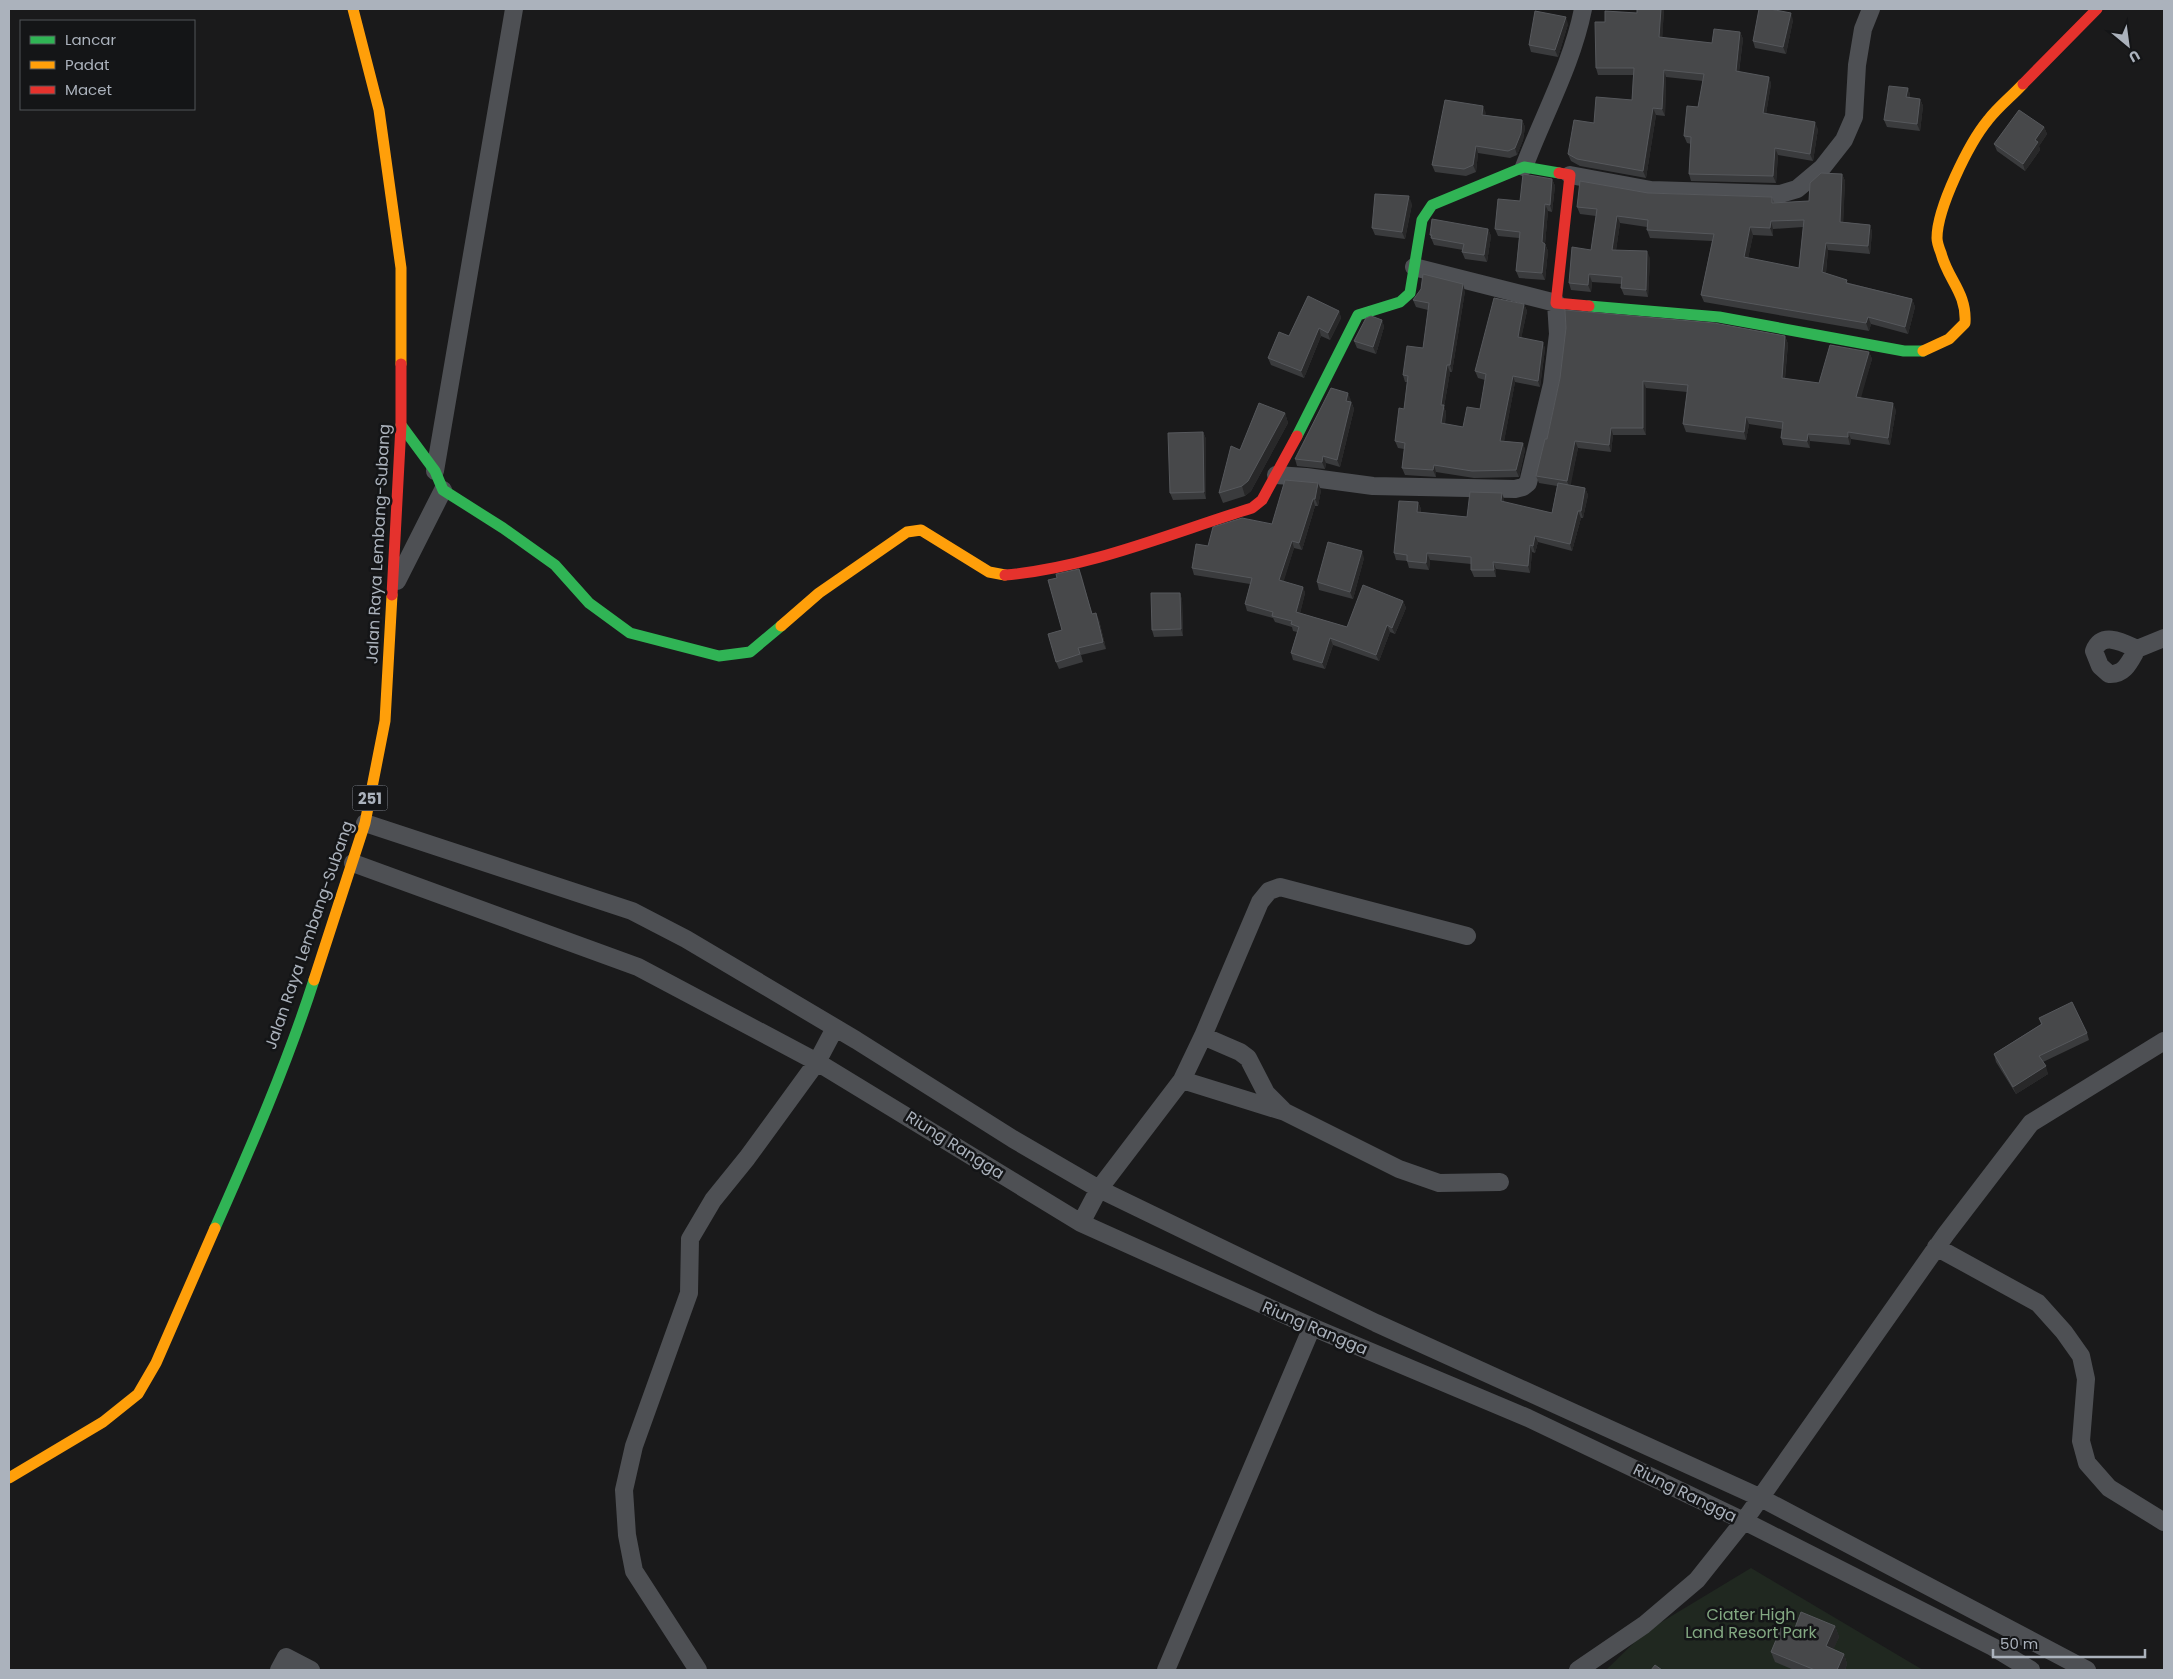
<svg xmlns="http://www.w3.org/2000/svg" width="2173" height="1679" viewBox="0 0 2173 1679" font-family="Poppins,sans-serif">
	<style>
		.green { fill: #202820 }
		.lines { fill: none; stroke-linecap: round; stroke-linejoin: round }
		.street { stroke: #4e5054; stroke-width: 18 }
		.fast { stroke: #30b455; stroke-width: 11 }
		.slow { stroke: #ff9f0a; stroke-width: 11 }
		.jam { stroke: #e5322d; stroke-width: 11 }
		.wall { fill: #3a3b3d; fill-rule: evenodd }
		.shaded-wall { fill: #282829 }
		.building { fill: #47484a; stroke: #56585c; fill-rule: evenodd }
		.labels { text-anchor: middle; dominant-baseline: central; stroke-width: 5; stroke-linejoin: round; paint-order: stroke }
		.shield { fill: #141517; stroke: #7e838a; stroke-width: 1 }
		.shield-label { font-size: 15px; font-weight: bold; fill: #abb2bc }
		.street-label { font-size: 16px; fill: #abb2bc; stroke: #141517 }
		.park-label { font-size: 16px; fill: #83a882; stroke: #141517 }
	</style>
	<rect width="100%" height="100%" fill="#1a1a1b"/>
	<path class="green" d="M1751,1568L1923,1670H1606L1645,1632Z"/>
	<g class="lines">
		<path class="street" d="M1524,167C1544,114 1572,64 1583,9
			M1570,175L1651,190L1780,194L1797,189L1822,168L1844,140L1854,117L1857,65L1863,29L1871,9
			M435,471L514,9
			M1276,475L1306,477L1373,486L1515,489L1523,487L1528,483L1552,384L1558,334L1556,303L1414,267
			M397,581L443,490
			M2137,649C2122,642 2102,631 2094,651L2100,666L2109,674C2125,675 2130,661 2137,649L2164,638
			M365,823L632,911L686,939L856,1040L1013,1139L1099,1189L1376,1323L1759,1497L2087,1670
			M353,863L638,967L817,1062L1081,1223L1312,1327L1528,1418L1744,1521L1993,1647L2031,1670
			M1203,1036L1240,1052L1248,1058L1266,1093L1283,1110
			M1182,1080L1285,1112L1399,1169L1439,1183L1500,1182
			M1081,1223L1099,1189L1182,1080L1203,1036L1260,902L1269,891L1280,887L1467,936
			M1936,1247L2038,1303L2064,1332L2081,1356L2086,1379L2081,1441L2087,1463L2109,1488L2164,1522
			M279,1670L286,1657L311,1670
			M698,1670L634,1571L627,1535L624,1490L634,1446L689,1293L690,1239L713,1200L747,1158L817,1062L835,1028
			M1166,1670L1312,1327
			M1578,1670L1644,1625L1697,1580L1744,1521L1946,1234L2031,1123L2164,1041"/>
		<path class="fast" d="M1589,306L1719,317L1904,351H1923
			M401,425L435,471L443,490L503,528L555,565L589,603L630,633L719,656L750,652L781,626
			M1297,436L1358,315L1400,302L1410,293L1422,220L1432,205L1524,167L1559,173
			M215,1228C251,1147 287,1064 314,980"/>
		<path class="slow" d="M353,9L379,110L401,268V364
			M1923,351L1949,339L1965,323C1967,293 1948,280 1941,253C1939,248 1937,243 1937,238C1937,208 1969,143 1988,120C1998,107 2012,96 2023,84
			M781,626L819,593L907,532L921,530L989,572L1005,575
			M314,980L365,823L385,721L392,595
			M9,1478L103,1422L138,1394L156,1363L215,1228"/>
		<path class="jam" d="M2023,84L2097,9
			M1559,173L1570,175L1556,303L1589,306
			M1005,575C1089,568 1171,533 1252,508L1262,500L1297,436
			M392,595L401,425V364"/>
	</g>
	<path class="wall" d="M1637,9H1664L1662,38L1712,43L1740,32L1743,39L1739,72L1769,77L1771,84L1766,114L1818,129L1813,161L1778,155L1776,183L1691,181L1689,174L1691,144L1687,143L1684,136L1698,107L1703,81L1666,77L1665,116L1656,115L1646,178L1580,166L1571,161L1568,154L1594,123L1632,100L1633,75H1598L1596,68L1605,22L1637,13Z
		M1793,20L1786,54L1755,48L1753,41Z
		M1568,24L1558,57L1531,52L1529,45Z
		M1908,88L1910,95V98L1920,99L1923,106L1920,131L1887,127L1884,120Z
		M1486,113L1485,115L1522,120L1525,127L1523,140L1517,155L1510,158L1478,153L1476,172L1466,176L1435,172L1432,165Z
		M2044,127L2047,134L2039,146L2040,150L2025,171L1997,151L1994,144Z
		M1842,174L1845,181L1843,222L1870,225L1872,232L1870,254L1828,250L1826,273L1849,283L1912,299L1915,307L1908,334L1871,324L1869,331L1704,302L1701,295L1712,241L1650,238L1647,230V227L1620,223L1616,250L1650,258L1648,297L1624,295L1621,288V284L1592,282L1591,292L1571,290L1569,283L1591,250L1596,216L1580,214L1577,207L1648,193L1772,197L1774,203L1809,201ZM1803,227L1799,268L1748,258L1753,235L1773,236V229Z
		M1552,179L1555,186L1552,212L1548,211L1545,244L1548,251L1545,280L1519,278L1516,271L1519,238L1498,236L1495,229L1520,201Z
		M1412,204L1405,239L1375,235L1372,228Z
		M1488,229L1491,236L1487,262L1465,259L1462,252L1463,250L1434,245L1430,235Z
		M1465,291L1452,372H1450L1444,407L1446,412L1445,424L1463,427L1480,409L1485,380L1478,378L1475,371L1524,304L1527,311L1521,338L1543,342L1545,349L1540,387L1515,382L1504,441L1523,443L1525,450L1519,477L1474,478L1436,472V477L1405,475L1402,468L1404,449L1398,448L1395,441L1404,409L1407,382H1405L1403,375L1423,348L1428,310L1416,307L1413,300Z
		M1339,311L1341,318L1330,340L1321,336L1304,378L1271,365L1268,358L1289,336Z
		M1382,320L1384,327L1376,354L1357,348L1354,341Z
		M1785,336L1788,344L1785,379L1819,383L1869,352L1872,359L1860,398L1896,410L1890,445L1851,439L1850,445L1810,441V448L1783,445L1781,438L1782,429L1749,424L1746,440L1686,432L1683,424L1687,392L1646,388V435H1613L1611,452L1578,448L1570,485L1585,488L1588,495L1583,518H1581L1572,551L1538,542L1535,553L1532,552L1530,573L1496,569V577H1474L1471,570V564L1430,560L1429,570L1409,568L1407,561L1396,560L1394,553L1418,502L1421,509V512L1467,517L1504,499V502L1552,513L1557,486L1539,483L1536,476L1547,439L1560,378Z
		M1351,400V401L1354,409L1340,467L1326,463L1325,469L1297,466L1295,459Z
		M1285,413L1288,423L1251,491L1245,496L1223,503L1219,493L1240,450Z
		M1203,432L1206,439V499L1173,500L1170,493Z
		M1321,490L1318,506H1315L1302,550L1294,548L1283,582L1303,587L1305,593L1300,613L1347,627L1403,601L1406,608L1395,634L1390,632L1379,661L1333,645L1325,669L1293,660L1291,653L1297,632L1293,631L1292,627L1275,622L1273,618L1247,611L1245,604L1250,584L1194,575L1192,568L1208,546L1272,524Z
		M1364,558L1353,599L1319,590L1317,582Z
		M1079,569L1092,614L1099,620L1106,649L1081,655L1083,662L1059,669L1056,662L1062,630L1057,578Z
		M1180,593L1182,600L1183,636L1154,637L1152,630Z
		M2039,1018L2087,1033L2089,1040L2043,1062L2048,1074L2016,1094L1996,1062L1994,1054L2041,1024Z
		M1835,1626L1839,1637L1833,1649L1844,1654L1847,1664L1845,1670H1794L1775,1662L1771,1652L1793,1633Z"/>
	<path class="shaded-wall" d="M1661,9H1664L1662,44L1659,37Z
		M1791,13L1793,20L1786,54L1783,47Z
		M1566,17L1568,24L1558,57L1555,50Z
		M1740,32L1743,39L1738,78L1736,71Z
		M1664,70L1666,77L1665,116L1662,109Z
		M1769,77L1771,84L1765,120L1763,113Z
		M1908,88L1910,95L1909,104L1906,97Z
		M1920,99L1923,106L1920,131L1917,124Z
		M1483,106L1486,113L1484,122L1482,115Z
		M1653,108L1656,115L1646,178L1643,171Z
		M1522,120L1525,127L1523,140L1517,155L1515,148Z
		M1815,122L1818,129L1813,161L1810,154Z
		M2044,127L2047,134L2039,146L2040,150L2025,171L2023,164L2035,140Z
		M1476,146L1478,153L1476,172L1473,165Z
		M1775,148L1778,155L1776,183L1773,176Z
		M1842,174L1845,181L1843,229L1840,222Z
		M1552,179L1555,186L1552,212L1550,205Z
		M1409,196L1412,204L1405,239L1402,232Z
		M1545,204L1548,211L1545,244L1548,251L1545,280L1542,273V242Z
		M1617,216L1620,223L1615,257L1612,250Z
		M1771,221L1773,229V236L1770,228Z
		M1870,225L1872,232L1870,254L1868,246Z
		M1750,227L1753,235L1747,264L1744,257Z
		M1488,229L1491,236L1487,262L1484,255Z
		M1826,243L1828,250L1825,280L1822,272Z
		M1647,251L1650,258L1648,297L1646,290Z
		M1589,274L1592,282L1591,292L1588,285Z
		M1463,284L1465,291L1452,372L1450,365Z
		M1912,299L1915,307L1908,334L1905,327Z
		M1524,304L1527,311L1520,344L1518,337Z
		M1339,311L1341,318L1330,340L1328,333Z
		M1868,317L1871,324L1869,331L1866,323Z
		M1382,320L1384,327L1376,354L1373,347Z
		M1319,328L1321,336L1304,378L1301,371Z
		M1785,336L1788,344L1784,385L1782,378Z
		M1543,342L1545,349L1540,387L1538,381Z
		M1869,352L1872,359L1859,405L1856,397Z
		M1447,365L1450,372L1444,407L1446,412L1444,430L1441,423V405Z
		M1513,376L1515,382L1503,448L1500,441Z
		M1643,381L1646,388V435L1643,428Z
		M1348,393L1351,400L1349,408L1346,401Z
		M1351,402L1354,409L1340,467L1337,460Z
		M1893,403L1896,410L1890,445L1888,438Z
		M1285,413L1288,423L1251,491L1245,496L1242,486Z
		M1746,417L1749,424L1746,440L1744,432Z
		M1611,428L1613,435L1611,452L1609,445Z
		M1203,432L1206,439V499L1204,492Z
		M1848,432L1851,439L1850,445L1848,437Z
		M1808,434L1810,441V448L1807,441Z
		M1575,441L1578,448L1570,489L1567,481Z
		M1523,443L1525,450L1519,477L1516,470Z
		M1323,456L1326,463L1325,469L1322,462Z
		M1434,465L1436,472V477L1433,470Z
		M1318,483L1321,490L1318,506L1315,499Z
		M1585,488L1588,495L1583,518L1581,511Z
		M1502,493L1504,499L1503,508L1501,501Z
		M1313,499L1315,506L1302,550L1299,543Z
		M1418,502L1421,509L1420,519L1417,512Z
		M1578,511L1581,518L1572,551L1570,544Z
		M1535,536L1538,542L1535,553L1533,546Z
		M1292,541L1294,548L1282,587L1279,580Z
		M1530,545L1532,552L1530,573L1528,566Z
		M1362,551L1364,558L1353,599L1350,592Z
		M1427,553L1430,560L1429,570L1426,563Z
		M1493,562L1496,569V577L1494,570Z
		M1079,569L1082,576L1094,622L1092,614Z
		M1303,587L1305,593L1299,618L1296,612Z
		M1180,593L1182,600L1183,636L1181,629Z
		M1403,601L1406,608L1395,634L1392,628Z
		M1096,613L1099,620L1106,649L1103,642Z
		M1387,625L1390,632L1379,661L1376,655Z
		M1330,638L1333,645L1325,669L1322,663Z
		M2046,1066L2048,1074L2016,1094L2013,1087Z
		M1835,1626L1839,1637L1830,1657L1826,1646Z
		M1844,1654L1847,1664L1845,1670H1837Z"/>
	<path class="building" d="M1637,9H1661L1659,37L1712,43L1714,29L1740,32L1736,71L1769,77L1763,113L1815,122L1810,154L1775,148L1773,176L1689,174L1691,137L1684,136L1687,106L1698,107L1704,74L1664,70L1662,109L1653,108L1643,171L1577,159L1568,154L1574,120L1594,123L1596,97L1632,100L1634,68H1596L1595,22H1605V11L1637,13Z
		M1759,9H1770L1791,13L1783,47L1753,41Z
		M1535,11L1566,17L1555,50L1529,45Z
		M1889,86L1908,88L1906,97L1920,99L1917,124L1884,120Z
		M1445,100L1483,106L1482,115L1522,120L1521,133L1515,148L1508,151L1476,146L1473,165L1464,169L1432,165Z
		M2019,110L2044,127L2035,140L2038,142L2023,164L1994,144Z
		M1821,173L1842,174L1840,222L1870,225L1868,246L1826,243L1822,272L1847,280L1846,283L1912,299L1905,327L1868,317L1866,323L1701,295L1714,234L1647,230L1648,220L1617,216L1612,250L1647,251L1646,290L1621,288L1622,277L1589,274L1588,285L1569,283L1572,247L1591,250L1597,209L1577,207L1580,181L1648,193L1772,197V203L1809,201L1810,183ZM1804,220L1799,268L1744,257L1750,227L1770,228L1771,221Z
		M1523,174L1552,179L1550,205L1545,204L1542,242L1545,244L1542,273L1516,271L1520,232L1495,229L1498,199L1520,201Z
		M1375,194L1409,196L1402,232L1372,228Z
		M1432,219L1488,229L1484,255L1462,252L1464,244L1431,238L1432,235H1430Z
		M1423,274L1463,284L1450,365H1447L1441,405H1444L1441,423L1463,427L1467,407L1480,409L1486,374L1475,371L1494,298L1524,304L1518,337L1543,342L1538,381L1513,376L1500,441L1523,443L1516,470L1472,471L1434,465L1433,470L1402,468L1405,443L1395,441L1399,408L1404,409L1408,376L1403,375L1407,346L1423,348L1429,303L1413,300L1421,289Z
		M1308,296L1339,311L1328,333L1319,328L1301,371L1268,358L1279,332L1289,336Z
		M1565,310L1714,323L1785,336L1782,378L1819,383L1830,345L1869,352L1856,397L1893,403L1888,438L1848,432V437L1808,434L1807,441L1781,438L1783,422L1746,417L1744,432L1683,424L1688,385L1643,381V428H1611L1609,445L1575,441L1567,481L1536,476L1545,439H1547L1560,378L1566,328Z
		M1371,316L1382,320L1373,347L1354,341L1366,318Z
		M1331,388L1348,393L1346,401L1351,402L1337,460L1323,456L1322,462L1295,459Z
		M1259,403L1285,413L1248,481L1242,486L1219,493L1231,446L1240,450Z
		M1203,432L1204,492L1170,493L1168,433Z
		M1285,480L1318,483L1315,499H1313L1299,543L1292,541L1279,580L1303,587L1296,612L1347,627L1363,585L1403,601L1392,628L1387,625L1376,655L1330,638L1322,663L1291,653L1299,627L1291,624L1292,621L1272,616L1273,612L1245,604L1252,578L1192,568L1196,544L1208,546L1213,527L1242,518L1272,524Z
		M1558,483L1585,488L1581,511H1578L1570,544L1535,536L1533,546L1530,545L1528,566L1493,562L1494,570H1471V557L1427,553L1426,563L1407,561V555L1394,553L1399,501L1418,502L1417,512L1467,517L1470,492L1502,493L1501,501L1552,513Z
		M1328,542L1362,551L1350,592L1317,582Z
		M1079,569L1092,614L1096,613L1103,642L1078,648L1080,654L1056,662L1048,634L1062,630L1048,580L1057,578L1056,574Z
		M1151,593H1180L1181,629L1152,630Z
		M2072,1002L2087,1033L2039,1056L2046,1066L2013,1087L1994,1054L2042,1024L2039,1018Z
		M1801,1612L1835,1626L1826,1646L1844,1654L1837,1670H1815L1771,1652L1781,1628L1793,1633Z
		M1655,1665L1662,1670H1651Z"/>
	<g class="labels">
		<rect class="shield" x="352.5" y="785.5" width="35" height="25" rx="4"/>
		<g class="shield-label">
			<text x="370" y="798">251</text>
		</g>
		<g class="street-label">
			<text transform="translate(378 544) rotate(-87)">Jalan Raya Lembang-Subang</text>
			<text transform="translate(309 935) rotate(-71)">Jalan Raya Lembang-Subang</text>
			<text transform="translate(955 1145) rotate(32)">Riung Rangga</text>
			<text transform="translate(1315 1328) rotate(23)">Riung Rangga</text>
			<text transform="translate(1685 1493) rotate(26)">Riung Rangga</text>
		</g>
		<g class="park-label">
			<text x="1751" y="1614">Ciater High<tspan x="1751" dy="18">Land Resort Park</tspan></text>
		</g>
	</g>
	<rect width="2173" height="1679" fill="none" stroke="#abb2bc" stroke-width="20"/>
	<rect x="20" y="20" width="175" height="90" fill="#141517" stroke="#505459"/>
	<rect x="30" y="36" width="25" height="8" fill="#30b455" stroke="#505459"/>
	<text x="65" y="45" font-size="15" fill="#abb2bc">Lancar</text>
	<rect x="30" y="61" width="25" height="8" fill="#ff9f0a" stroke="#505459"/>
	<text x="65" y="70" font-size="15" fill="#abb2bc">Padat</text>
	<rect x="30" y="86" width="25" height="8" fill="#e5322d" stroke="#505459"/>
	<text x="65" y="95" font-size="15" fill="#abb2bc">Macet</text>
	<g transform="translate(2128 45) rotate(151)" stroke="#141517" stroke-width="4" paint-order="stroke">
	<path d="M0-4L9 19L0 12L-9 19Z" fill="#abb2bc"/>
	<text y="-8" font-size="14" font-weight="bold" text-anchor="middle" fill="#abb2bc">U</text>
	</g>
	<path d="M1993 1649v8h152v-8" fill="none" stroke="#abb2bc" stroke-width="2.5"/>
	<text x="2000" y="1649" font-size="15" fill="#abb2bc" stroke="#141517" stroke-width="4" paint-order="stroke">50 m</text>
</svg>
